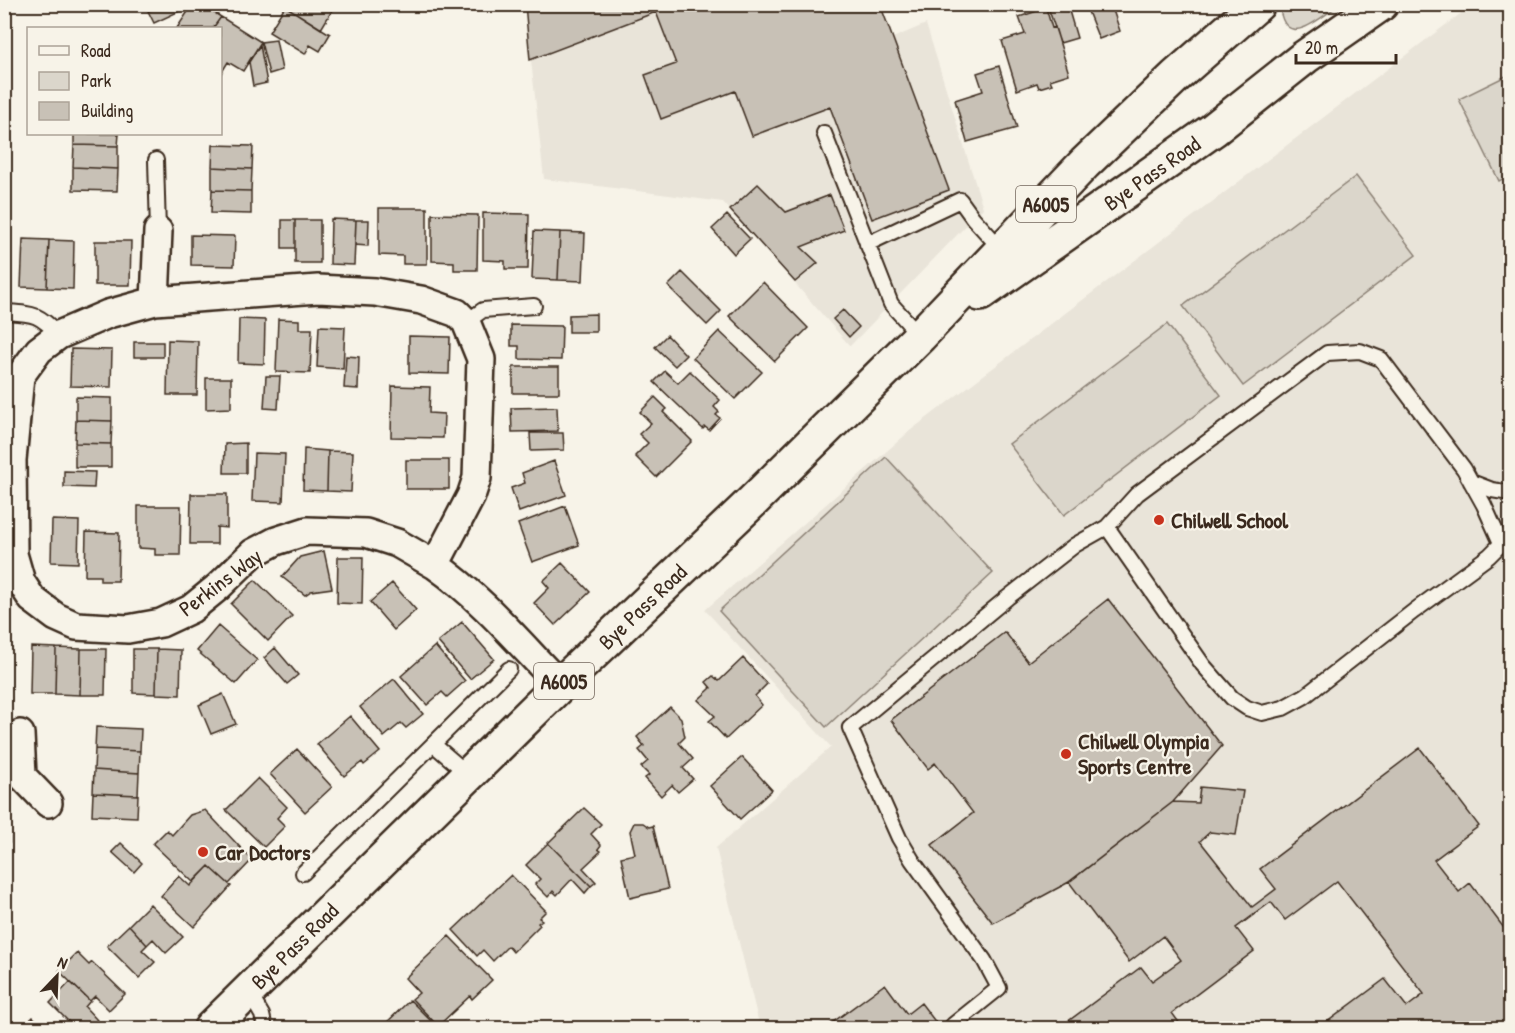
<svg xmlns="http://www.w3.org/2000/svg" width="1515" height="1033" viewBox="0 0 1515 1033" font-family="'Patrick Hand',sans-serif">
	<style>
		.built { fill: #e9e4d9 }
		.green { fill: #dbd6cb; stroke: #8b8074; stroke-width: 1.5 }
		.building { fill: #c8c1b6; stroke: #3b2a1e; stroke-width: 1.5 }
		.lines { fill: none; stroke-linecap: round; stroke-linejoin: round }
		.service-casing { stroke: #3b2a1e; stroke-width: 18 }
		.minor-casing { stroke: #3b2a1e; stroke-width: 32 }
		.primary-casing { stroke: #3b2a1e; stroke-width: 38 }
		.service { stroke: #f7f3e8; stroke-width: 14 }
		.minor { stroke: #f7f3e8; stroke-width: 27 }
		.primary { stroke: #f7f3e8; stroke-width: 33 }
		.poi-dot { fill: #c8321e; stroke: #f7f3e8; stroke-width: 2 }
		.labels { text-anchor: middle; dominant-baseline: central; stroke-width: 4.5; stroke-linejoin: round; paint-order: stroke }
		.shield { fill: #f7f3e8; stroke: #73665b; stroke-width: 1.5 }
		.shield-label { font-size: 21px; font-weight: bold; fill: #3b2a1e }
		.street-label { font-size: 22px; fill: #3b2a1e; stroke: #f7f3e8 }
		.poi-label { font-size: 22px; font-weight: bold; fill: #3b2a1e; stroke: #f7f3e8; text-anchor: start }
	</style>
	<rect width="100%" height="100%" fill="#f7f3e8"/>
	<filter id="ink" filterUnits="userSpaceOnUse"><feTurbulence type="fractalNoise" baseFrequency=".0167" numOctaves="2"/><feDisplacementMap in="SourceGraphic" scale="12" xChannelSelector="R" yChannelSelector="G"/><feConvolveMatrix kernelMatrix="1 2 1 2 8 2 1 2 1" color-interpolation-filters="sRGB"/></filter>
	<g filter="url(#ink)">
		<path class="built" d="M880,4L893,38L926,24L983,208L850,346L723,202L544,179L525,5Z
			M1472,5H1510V1028H760L716,848L831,747L705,610L911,430Z"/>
		<path class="green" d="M1284,4H1339V5C1321,17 1286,51 1280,9Z
			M1510,74V175L1499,181L1459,99Z
			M1356,176L1416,255L1243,386L1183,306Z
			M1167,324L1221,395L1064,515L1009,444Z
			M886,457L993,573L826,727L719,611Z"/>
		<path class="building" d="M140,4H165L141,9Z
			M165,4H179L182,10L154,23L148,11Z
			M193,4H201L221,17L213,28H177Z
			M286,4H336L321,29L285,6Z
			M525,4H880L949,190L872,219L830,107L752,136L735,91L661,119L645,75L676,64L656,12L530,60Z
			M1047,4H1067L1077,38L1060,43Z
			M1085,4H1111L1120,31L1099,39Z
			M285,6L330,34L320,51L310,45L305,54L269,32Z
			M1046,8L1052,28L1055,27L1069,74L1050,80L1052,84L1039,88L1037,83L1017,90L1002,41L1025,34L1019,17Z
			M221,17L261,42L243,71L228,62L220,75V28H213Z
			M276,40L282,70L269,74L261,42Z
			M260,45L267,83L253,86L249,62Z
			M999,66L1017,128L967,142L955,100L983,91L977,73Z
			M74,134H119L118,146L74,145Z
			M74,145L118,146V169L73,167Z
			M213,145L253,146L252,169L212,167Z
			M73,167L118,169L117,191L73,190Z
			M212,167L252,169L251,191L212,190Z
			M758,184L786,212L830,195L844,230L801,247L818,263L795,282L730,210Z
			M212,190L251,191V214L211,213Z
			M379,208H427V264H403V256L379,255Z
			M483,213L529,214L528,269H505V261L483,260Z
			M432,214L478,215L477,270H454V262L432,261Z
			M727,215L750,239L734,254L712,229Z
			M331,219L356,220L354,265L330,264Z
			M282,220H295V248H282Z
			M295,220H320V263H295Z
			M356,220H369L368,246L355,245Z
			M534,231L560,232L558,280L532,279Z
			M560,232L585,233L583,281L558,280Z
			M191,235L235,236L234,266L191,265Z
			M23,239L49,240L47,288L21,287Z
			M49,240L74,241L73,289L47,288Z
			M95,241H131L130,285H95Z
			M682,272L721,311L707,325L668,286Z
			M763,282L808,328L775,361L729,316Z
			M843,310L859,327L849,337L833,319Z
			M596,314V332H569V315Z
			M239,319L265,320L264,364L238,363Z
			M278,319L299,320V329H312L310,373L276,372Z
			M511,325L562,326L561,360L519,359V346H511Z
			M319,326L345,327L343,369L317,367Z
			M719,331L762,372L735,399L693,358Z
			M667,335L686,355L675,366L655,347Z
			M409,336L450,337L449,374L409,373Z
			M168,340L198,341L197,395H167Z
			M134,342H163V357H134Z
			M71,349L112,350L111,387L70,386Z
			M346,356L359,357L358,389L344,388Z
			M513,367H559V393H513Z
			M665,371L678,383L690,371L720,400L714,407L719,412L716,415L720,418L709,430L705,427L703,429L654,382Z
			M266,376H280L278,409L264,408Z
			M206,378H231V408L206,409Z
			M392,386L430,387L429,413L444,414L443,438L391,437Z
			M76,397L112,398V421L76,420Z
			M655,397L667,409L663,412L692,441L656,477L635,456L648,443L639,434L651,423L640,412Z
			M557,407L558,431L512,432L511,408Z
			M76,420L112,421L111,444L75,443Z
			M530,433H563L564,450L531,451Z
			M75,443L111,444V467H75Z
			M246,443V473H224L225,444Z
			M304,449L328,451L327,491L303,490Z
			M328,451L353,452L351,492L327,491Z
			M254,453L285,454L283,502L252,501Z
			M406,460H449V489H406Z
			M554,461L566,495L519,512L511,488L525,483L522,473Z
			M64,471L95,472L94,488L64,487Z
			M191,494H227V528L217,527V544H190Z
			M138,506H181L180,555H155V549L138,548Z
			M565,506L579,545L532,562L518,524Z
			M52,520L79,521L78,563L51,562Z
			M86,532L119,533L118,581H100V576H85Z
			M324,551L332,588L311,591L305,595L282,577L300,557Z
			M338,557H363L362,604L337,603Z
			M562,563L590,592L555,625L534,603L549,588L543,581Z
			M255,580L292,616L268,641L231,604Z
			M392,583L416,610L394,630L370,602Z
			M1108,599L1222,746L1173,802L1069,882L993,923L932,845L973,813L935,763L928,769L891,720L1005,632L1028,662Z
			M462,622L494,659L470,679L438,642Z
			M218,626L257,660L236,684L197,651Z
			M435,646L465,681L447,697L442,692L427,705L401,676Z
			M31,647L56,648L55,694H30Z
			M56,648L81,649L80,695L55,694Z
			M275,648L298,675L287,684L264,658Z
			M81,649H106L105,695H80Z
			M133,649H157L156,694L133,693Z
			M157,649L181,650L180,695L156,694Z
			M743,658L767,684L755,696L762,705L726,739L709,721L715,716L698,700L711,688L706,682L713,676L719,681Z
			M394,679L423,714L406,728L401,723L384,737L360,707Z
			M223,694L236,724L211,734L199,705Z
			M670,707L681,718L685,737L679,743L693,759L683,768L693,779L678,792L672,785L661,796L645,778L649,775L641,767L648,761L639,750L644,746L637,737Z
			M350,716L380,752L364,765L362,762L344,776L317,744Z
			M96,727L141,729L140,751L95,749Z
			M1420,748L1479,826L1434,860L1459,892L1470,883L1510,936V1028H1466L1461,1022L1453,1028H1319L1385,979L1407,1007L1424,994L1337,881L1285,920L1271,902L1236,928L1254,951L1172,1013L1183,1028H1059L1141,967L1152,981L1181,960L1163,936L1129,962L1069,882L1173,802L1198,803L1200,787L1243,791L1236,835L1210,832L1200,841L1252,907L1276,889L1260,869Z
			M95,749L140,751L139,773L94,770Z
			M297,749L332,787L305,812L270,774Z
			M742,757L772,790L740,819L710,786Z
			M94,770L139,773L138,795L93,793Z
			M258,778L287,807L277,818L285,826L264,847L226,810Z
			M93,793L138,795L137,817L92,815Z
			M4,800H8L9,843H4Z
			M584,808L601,824L591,834L601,845L598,849L601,851L583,868L596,882L591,886L548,843Z
			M205,810L252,860L229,884L209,866L193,882L153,844L167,830L172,835L190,815Z
			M634,823H643L649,827L653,826L668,889L630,898L621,857L635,854L630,831Z
			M121,843L142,863L134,872L112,852Z
			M548,843L591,886L585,893L572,879L557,895L553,891L548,897L535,884L540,879L526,865Z
			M209,866L231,886L194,927L161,896L179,876L190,886Z
			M511,875L546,911L539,918L542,920L538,923L540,925L513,952L508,946L493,961L483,950L477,956L453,930Z
			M150,904L183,937L166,953L153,939L147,945L129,925Z
			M129,925L147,945L142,950L155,962L139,978L107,946Z
			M449,936L492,980L472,999L470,996L438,1026L412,999L419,993L405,978Z
			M77,953L89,965L92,962L125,994L109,1010L95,996L90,1001L59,971Z
			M70,982L90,1001L85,1007L97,1020L89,1028H75L50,1003Z
			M885,984L907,1014L921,1003L940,1028H825Z
			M410,1000L438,1028H381Z
			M33,1017L44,1028H21Z"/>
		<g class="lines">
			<g class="service-casing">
				<path id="service" d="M824,133L891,304L920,336
					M156,160L158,231
					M867,244L960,200L973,218L1002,250
					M4,312C34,314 38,313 59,335
					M466,322L483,310L534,306
					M1471,482L1492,490L1510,493
					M1501,543L1484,505L1464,469L1381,359L1360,351L1327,353L1137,494L1107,527L1203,665L1232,698L1247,708L1262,713L1283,708L1305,696L1414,611L1489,556L1510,535
					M433,744L469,775
					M303,873L509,669
					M249,993L262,1015L265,1028
					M953,1025L999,988L984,960L912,860L899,838L850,728L1007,598L1075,545L1107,527"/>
			</g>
			<g class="minor-casing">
				<path id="minor" d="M155,301L158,231
					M435,565L397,543L366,533L307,531L276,541L253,553L218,587L191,609L161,623L128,629L76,626L56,617L32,599L21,582L13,554L12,460L20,376L39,350L59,335L108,314L155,301L318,289L375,292L421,300L457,313L466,322L481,359L477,478L471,496L435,565C482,598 520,644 560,685
					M20,734L22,776L48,803"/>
			</g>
			<g class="primary-casing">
				<g id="primary">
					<path id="s1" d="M980,294L1213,130L1305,57L1381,4"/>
					<path id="s2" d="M211,1028L560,685L753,501L920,336L1085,163L1176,76L1258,4"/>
				</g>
			</g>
			<use href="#service" class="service"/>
			<use href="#minor" class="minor"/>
			<use href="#primary" class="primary"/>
		</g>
	</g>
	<g class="poi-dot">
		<circle cx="1159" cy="520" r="6"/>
		<circle cx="1066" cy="754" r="6"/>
		<circle cx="203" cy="852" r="6"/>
	</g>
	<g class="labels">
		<g class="shield">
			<rect x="1016" y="186" width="60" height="36" rx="4.5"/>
			<rect x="534" y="663" width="60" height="36" rx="4.5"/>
		</g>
		<g class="shield-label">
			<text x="1046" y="204">A6005</text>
			<text x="564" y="681">A6005</text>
		</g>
		<g class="street-label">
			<text stroke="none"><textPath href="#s1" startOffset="210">Bye Pass Road</textPath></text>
			<text transform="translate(220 582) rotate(-37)">Perkins Way</text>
			<text stroke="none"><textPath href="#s2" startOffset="603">Bye Pass Road</textPath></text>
			<text stroke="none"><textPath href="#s2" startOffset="117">Bye Pass Road</textPath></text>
		</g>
		<g class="poi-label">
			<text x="1171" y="520">Chilwell School</text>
			<text x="1078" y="741">Chilwell Olympia<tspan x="1078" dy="25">Sports Centre</tspan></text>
			<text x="215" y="852">Car Doctors</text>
		</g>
	</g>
	<rect width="1515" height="1033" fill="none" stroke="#f7f3e8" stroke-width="24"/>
	<rect x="12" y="12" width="1491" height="1009" fill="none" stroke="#3b2a1e" stroke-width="2" filter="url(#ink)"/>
	<rect x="27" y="27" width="195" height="108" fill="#f7f3e8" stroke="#aca397" stroke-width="1.5"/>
	<rect x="39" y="46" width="30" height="9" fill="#f7f3e8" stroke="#aca397" stroke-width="1.5"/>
	<text x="81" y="57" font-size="18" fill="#3b2a1e">Road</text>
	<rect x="39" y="72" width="30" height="18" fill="#dbd6cb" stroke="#aca397" stroke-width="1.5"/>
	<text x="81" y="87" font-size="18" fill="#3b2a1e">Park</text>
	<rect x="39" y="102" width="30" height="18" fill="#c8c1b6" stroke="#aca397" stroke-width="1.5"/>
	<text x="81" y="117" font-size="18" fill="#3b2a1e">Building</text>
	<g transform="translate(57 976) rotate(23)" stroke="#f7f3e8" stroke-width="4.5" paint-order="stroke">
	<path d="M0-4.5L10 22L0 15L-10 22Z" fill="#3b2a1e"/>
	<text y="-9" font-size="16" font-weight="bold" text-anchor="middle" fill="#3b2a1e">N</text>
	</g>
	<path d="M1296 54v9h100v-9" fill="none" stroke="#3b2a1e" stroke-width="3"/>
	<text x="1305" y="54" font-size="18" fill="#3b2a1e" stroke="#f7f3e8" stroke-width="4.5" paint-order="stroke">20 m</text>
</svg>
